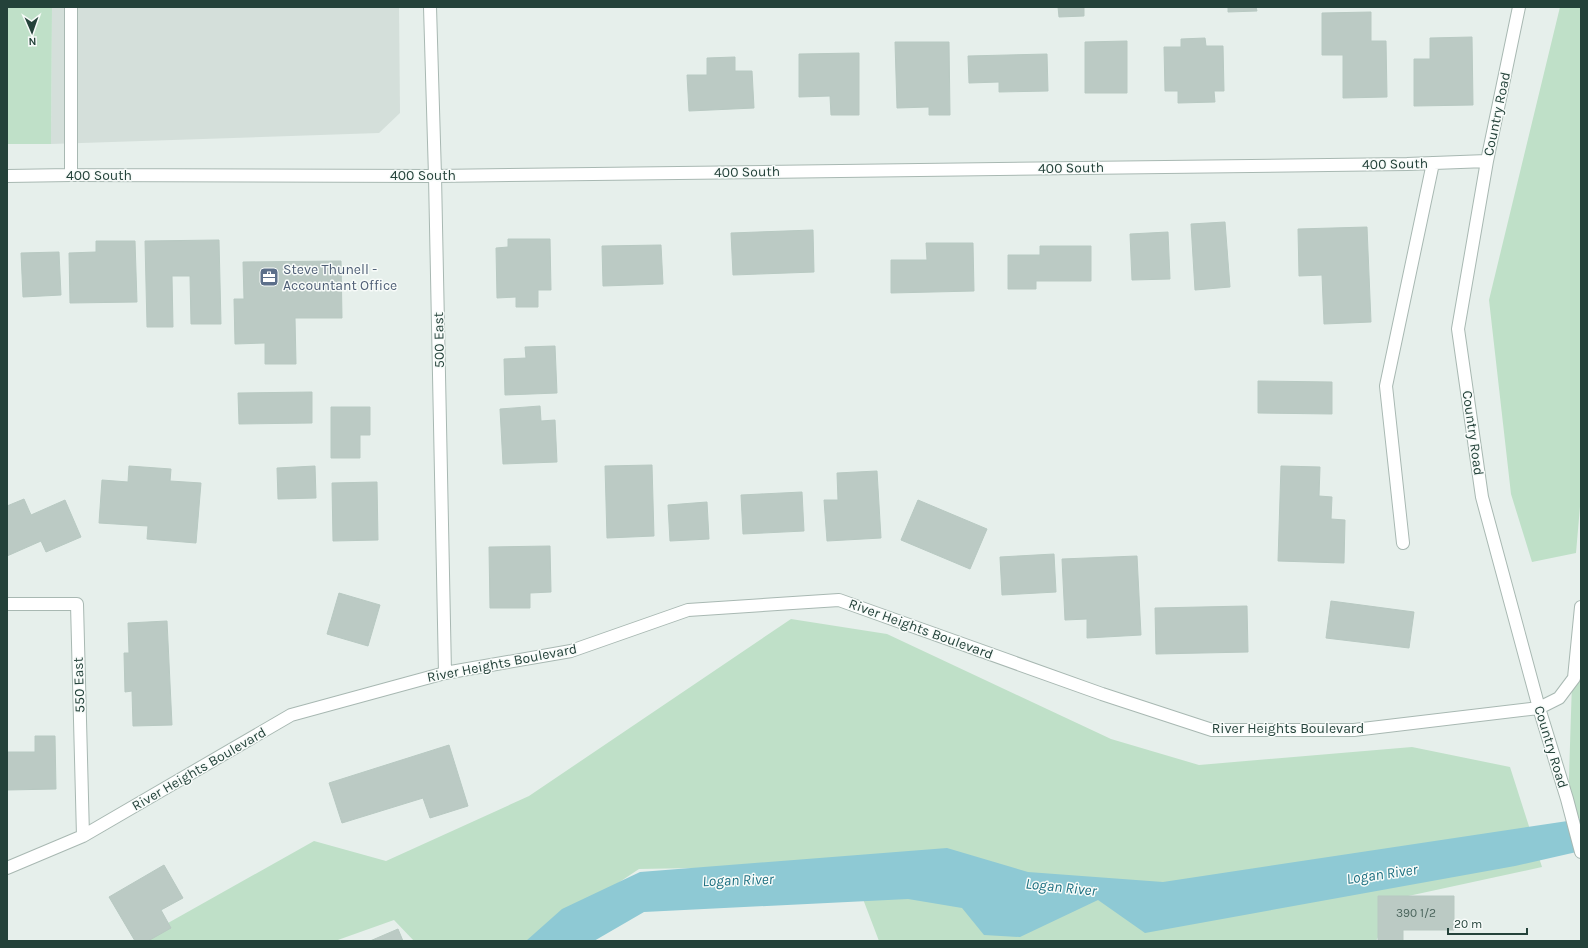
<svg xmlns="http://www.w3.org/2000/svg" width="1588" height="948" viewBox="0 0 1588 948" font-family="Karla,sans-serif">
	<style>
		.built { fill: #d4dfda }
		.green { fill: #bfe0c8 }
		.water { fill: #8ec9d4 }
		.building { fill: #bbcac4; stroke: #b8c9c2 }
		.lines { fill: none; stroke-linecap: round; stroke-linejoin: round }
		.minor-casing { stroke: #a8b8b2; stroke-width: 14 }
		.minor { stroke: #fff; stroke-width: 12 }
		.labels { text-anchor: middle; dominant-baseline: central; stroke-width: 3; stroke-linejoin: round; paint-order: stroke }
		.number-label { font-size: 12px; fill: #4a645c }
		.street-label { font-size: 14px; fill: #24423a; stroke: #f7fbf9 }
		.service-label { font-size: 14px; fill: #4e5e75; stroke: #f7fbf9; text-anchor: start }
		.water-label { font-size: 15px; font-style: italic; fill: #1c6f80; stroke: #f7fbf9 }
	</style>
	<rect width="100%" height="100%" fill="#e6efeb"/>
	<path class="built" d="M52,7H399L400,113L379,133L51,144Z"/>
	<path class="green" d="M7,7H52L51,144H7Z
		M1560,7H1581V495L1576,553L1532,562L1511,494L1489,300Z
		M791,619L887,634L1111,739L1199,765L1412,747L1510,767L1542,867L1399,898L1376,941H879L850,865L639,869L531,941H414L394,920L335,941H136L314,841L386,861L529,796Z
		M1581,641V830L1568,808L1573,651Z"/>
	<path class="water" d="M1581,819V851L1515,866L1145,933L1098,900L1020,937L984,935L962,908L908,899L644,912L594,941H526L562,909L640,872L947,848L1028,872L1163,882Z"/>
	<path class="building" d="M1058,7H1084V16L1059,17Z
		M1228,7H1256L1257,11L1228,12Z
		M1371,12V41H1386L1387,97L1343,98V55H1322V13Z
		M1472,37L1473,105L1414,106V59H1430V38Z
		M1205,38L1206,46H1223L1224,91H1214L1215,102L1178,103V91H1165L1164,47H1181V39Z
		M1127,41V93H1085V42Z
		M895,42H949L950,115H929V107L897,108Z
		M859,53V115H831L830,96L799,97V54Z
		M1047,54L1048,91L999,92V82L969,83L968,56Z
		M735,57V71H752L754,108L689,111L687,75H707V58Z
		M1225,222L1230,287L1195,290L1191,224Z
		M1367,227L1371,322L1324,324L1322,275L1299,276L1298,229Z
		M813,230L814,272L733,275L731,233Z
		M1168,232L1170,279L1132,280L1130,234Z
		M508,239H550L551,290H538V307H516V297L497,298L496,248L508,247Z
		M219,240L221,324H191L190,276H172L173,327H147L145,241Z
		M96,241H135L137,302L70,303L69,253L96,252Z
		M926,243H973L974,291L891,293V260H927Z
		M661,245L663,284L603,286L602,246Z
		M1040,246H1091V281H1036V289H1008V255H1040Z
		M59,252L61,295L23,297L21,253Z
		M341,261L342,318H295L296,364H265V343L235,344L234,299H244L243,262Z
		M555,346L557,393L505,395L504,359L526,358L525,347Z
		M1258,381L1332,382V414L1258,413Z
		M312,392V423L239,424L238,393Z
		M540,406L541,421L555,420L557,462L503,464L500,409Z
		M331,407H370V435H360V458H331Z
		M652,465L654,536L607,538L605,466Z
		M129,466L171,469L170,481L201,483L196,543L147,539L148,526L99,523L102,480L128,482Z
		M315,466L316,498L278,499L277,468Z
		M1281,466L1320,467L1319,496L1332,497L1331,519L1345,520L1344,563L1278,561Z
		M877,471L881,538L827,541L824,500H838L837,473Z
		M377,482L378,540L333,541L332,483Z
		M802,492L804,531L743,534L741,495Z
		M24,499L31,515L65,500L81,537L46,552L41,541L7,556V506Z
		M918,500L987,529L970,569L901,540Z
		M707,502L709,539L670,541L668,505Z
		M550,546L551,592L530,593V608H490L489,547Z
		M1054,554L1056,592L1002,595L1000,557Z
		M1137,556L1141,635L1087,638V619L1065,620L1062,559Z
		M339,593L380,605L368,646L327,634Z
		M1331,601L1414,612L1409,648L1326,638Z
		M1247,606L1248,652L1156,654L1155,608Z
		M167,621L172,725L133,726L132,691L125,692L124,653H129L128,623Z
		M35,736H55L56,789L7,790V752H35Z
		M449,745L468,806L430,818L423,798L342,823L329,783Z
		M164,865L183,898L161,910L171,928L148,941H135L109,897Z
		M1378,896H1454V930H1403V941H1378Z
		M398,929L403,941H370Z"/>
	<g class="lines">
		<g class="minor-casing">
			<path id="minor" d="M71,7V175
				M430,7L435,176L445,673
				M1519,7L1487,161L1458,329L1482,497L1539,708L1567,799L1581,852
				M7,176L71,175L435,176L1407,164L1487,161
				M1403,543L1386,386L1433,163
				M7,604H77L83,836
				M7,868L83,836L291,715L445,673L571,651L688,610L839,600L1102,694L1212,730H1354L1539,708L1559,698L1574,678L1581,607"/>
		</g>
		<use href="#minor" class="minor"/>
	</g>
	<defs>
		<g id="office-square" transform="scale(1)"><rect x="-9" y="-9" width="18" height="18" rx="4" fill="#5c6f8a" stroke="#f7fbf9"/><path d="M-6-3h4V-5.5h4V-3h4V5H-6ZM-1-4.5V-3h2v-1.5ZM-6 0V1H6V0Z" fill="#fff"/></g>
	</defs>
	<g fill-rule="evenodd">
		<use href="#office-square" x="269" y="277"/>
	</g>
	<g class="labels">
		<g class="number-label">
			<text x="1416" y="913">390 1/2</text>
		</g>
		<g class="street-label">
			<text transform="translate(1497 114) rotate(-78)">Country Road</text>
			<text transform="translate(1395 164) rotate(-1)">400 South</text>
			<text transform="translate(1071 168) rotate(-1)">400 South</text>
			<text transform="translate(747 172) rotate(-1)">400 South</text>
			<text x="99" y="175">400 South</text>
			<text x="423" y="175">400 South</text>
			<text transform="translate(439 340) rotate(-91)">500 East</text>
			<text transform="translate(1473 433) rotate(82)">Country Road</text>
			<text transform="translate(921 629) rotate(20)">River Heights Boulevard</text>
			<text transform="translate(502 663) rotate(-11)">River Heights Boulevard</text>
			<text transform="translate(79 685) rotate(-92)">550 East</text>
			<text x="1288" y="728">River Heights Boulevard</text>
			<text transform="translate(1551 747) rotate(73)">Country Road</text>
			<text transform="translate(199 769) rotate(-30)">River Heights Boulevard</text>
		</g>
		<g class="service-label">
			<text x="283" y="269">Steve Thunell -<tspan x="283" dy="16">Accountant Office</tspan></text>
		</g>
		<g class="water-label">
			<text transform="translate(1382 874) rotate(-8)">Logan River</text>
			<text transform="translate(738 880) rotate(-2)">Logan River</text>
			<text transform="translate(1061 887) rotate(6)">Logan River</text>
		</g>
	</g>
	<rect width="1588" height="948" fill="none" stroke="#24423a" stroke-width="16"/>
	<g transform="translate(32 32) rotate(178)" stroke="#f7fbf9" stroke-width="3" paint-order="stroke">
	<path d="M0-3L7 15L0 10L-7 15Z" fill="#24423a"/>
	<text y="-6" font-size="11" font-weight="bold" text-anchor="middle" fill="#24423a">N</text>
	</g>
	<path d="M1448 928v6h79v-6" fill="none" stroke="#24423a" stroke-width="2"/>
	<text x="1454" y="928" font-size="12" fill="#24423a" stroke="#f7fbf9" stroke-width="3" paint-order="stroke">20 m</text>
</svg>
